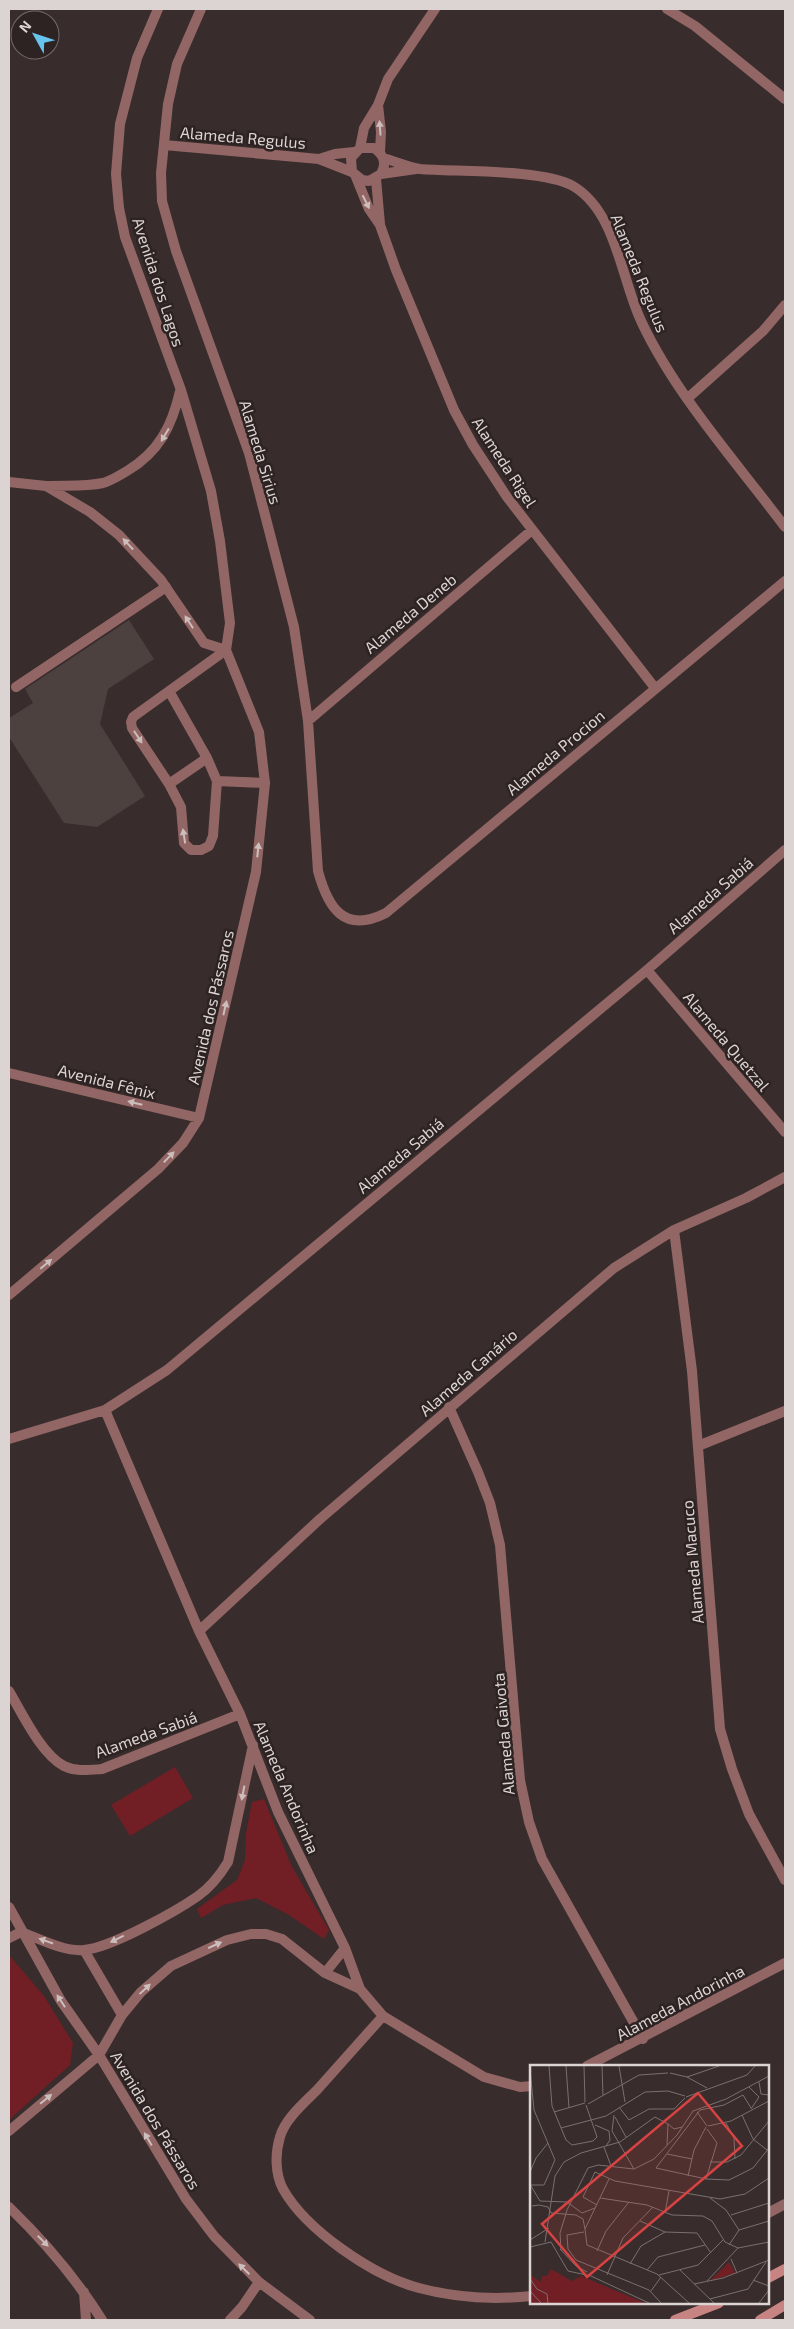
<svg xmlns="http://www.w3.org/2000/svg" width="794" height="2329" viewBox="0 0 794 2329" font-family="'Exo 2',sans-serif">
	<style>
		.green { fill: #721e25 }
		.building { fill: #4d4140 }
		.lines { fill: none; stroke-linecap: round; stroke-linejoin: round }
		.service { stroke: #926665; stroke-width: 10 }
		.minor { stroke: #926665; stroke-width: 10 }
		.secondary { stroke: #c88483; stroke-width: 10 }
		.oneway { fill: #ccbebd }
		.labels { text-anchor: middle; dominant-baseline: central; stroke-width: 5; stroke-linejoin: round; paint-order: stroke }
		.street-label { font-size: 16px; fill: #dbd4d3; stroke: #2e2323 }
		.inset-road { fill: none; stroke: #79706f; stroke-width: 1 }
		.view { fill: #d74242; fill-opacity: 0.15; stroke: #d74242; stroke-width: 2.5 }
		.inset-edge { fill: none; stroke: #dbd4d3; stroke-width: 2.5 }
	</style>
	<rect width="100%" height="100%" fill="#382d2c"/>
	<path class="green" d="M175,1767L193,1798L130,1836L111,1805Z
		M264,1799L292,1867L329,1930L324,1939L289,1915L256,1898L223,1905L201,1918L197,1909L237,1880L245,1860L246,1833L252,1802Z
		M9,1955L44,1996L73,2043L70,2065L9,2120Z"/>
	<path class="building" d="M129,620L154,659L108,689L100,724L145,796L97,827L64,823L9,737V718L33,703L25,689Z"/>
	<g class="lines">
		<path class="service" d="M16,687L166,587
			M169,691L207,758L169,784L132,728L131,722L133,717L226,650
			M207,758L217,781L265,783
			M169,784L181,807L184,843L191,850H201L209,846L213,836L217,781"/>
		<path class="minor" d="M201,9L177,64L168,104L161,173L162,201L176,251L249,453L294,627L308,721L318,871C328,908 344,934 386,913L785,581
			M667,9L695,26L785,99
			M378,105L381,132L380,152
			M164,145L319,159L352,172L362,180L369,181L381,174C387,163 384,155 374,148H360L351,158L352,172
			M360,148L364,128L378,105L388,79L435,9
			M383,158C395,161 407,167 420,169C457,172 543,169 573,186C617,212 621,280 642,323C676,395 737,463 785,527
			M319,159L335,154L354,152
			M381,174L416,169
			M356,177L369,209L380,225L396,270L454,410L473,445L507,497L655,688
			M376,179L380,224
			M688,398L763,331L785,305
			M9,482L46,486L90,512L119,535L161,580L204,643L226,650
			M46,486C64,485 85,487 103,483C111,481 120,475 127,471C159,452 172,426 180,391
			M308,721L532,530
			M647,970L785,1132
			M9,1073L199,1118
			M674,1230L692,1371L720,1729L732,1769L749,1814L785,1880
			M9,1295L158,1169L183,1143L199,1118L256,872L265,783L259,732L226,650L230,623L220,541L211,491L181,390L125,237L119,208L116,174L120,124L137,58L158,9
			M449,1407L478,1472L490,1503L500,1545L520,1780L529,1822L542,1859L643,2039
			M105,1410L199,1631L240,1714L278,1812L345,1948L360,1989L383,2016L484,2077L520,2087L532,2086
			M9,1439L105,1410L167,1370L647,970L785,850
			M698,1446L785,1411
			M199,1631L320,1519L614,1268L674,1230L746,1198L785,1177
			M9,1691C22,1713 41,1754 64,1766C76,1772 89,1770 102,1769L240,1714
			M9,1907L61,2001L99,2055L186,2199L214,2236L259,2282L310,2320
			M9,1938L21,1932C40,1939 64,1952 84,1950C110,1948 175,1912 198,1896C211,1887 220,1875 228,1862L253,1745
			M84,1950L122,2015
			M325,1973L345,1948
			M383,2016C361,2041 339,2065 317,2090C304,2103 285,2119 280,2137C275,2153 275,2174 283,2189C306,2230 373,2276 419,2288C456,2298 493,2300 532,2296
			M587,2066L785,1963
			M9,2131L99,2055L122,2015L141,1992L171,1966L227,1940L251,1934H266L282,1939L325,1973L360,1989
			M9,2207C45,2242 76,2278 102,2320
			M768,2213L785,2204
			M84,2292L86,2320
			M230,2320L242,2307L259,2282"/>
		<path class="secondary" d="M768,2278L785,2269
			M675,2320L719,2303
			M760,2320L785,2305"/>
	</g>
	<defs><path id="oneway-solid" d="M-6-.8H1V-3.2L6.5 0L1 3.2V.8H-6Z" transform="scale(1.25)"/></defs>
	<g class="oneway">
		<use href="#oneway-solid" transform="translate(380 128) rotate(-94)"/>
		<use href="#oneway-solid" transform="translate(366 202) rotate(63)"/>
		<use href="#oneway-solid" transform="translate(165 435) rotate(121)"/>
		<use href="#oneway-solid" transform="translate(128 544) rotate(-133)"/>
		<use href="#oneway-solid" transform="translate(189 622) rotate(-123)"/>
		<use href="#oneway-solid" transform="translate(138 737) rotate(57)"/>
		<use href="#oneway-solid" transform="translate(184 836) rotate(-99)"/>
		<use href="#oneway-solid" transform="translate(258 850) rotate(-84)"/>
		<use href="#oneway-solid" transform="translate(225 1008) rotate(-77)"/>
		<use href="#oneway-solid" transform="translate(135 1103) rotate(-166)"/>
		<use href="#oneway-solid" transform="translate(169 1157) rotate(-46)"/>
		<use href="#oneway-solid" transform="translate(46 1264) rotate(-40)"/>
		<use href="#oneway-solid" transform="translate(243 1793) rotate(101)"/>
		<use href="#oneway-solid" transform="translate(117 1939) rotate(154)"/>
		<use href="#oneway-solid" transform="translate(46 1941) rotate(-161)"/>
		<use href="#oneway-solid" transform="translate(215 1945) rotate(-24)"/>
		<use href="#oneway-solid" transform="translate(145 1989) rotate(-43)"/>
		<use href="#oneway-solid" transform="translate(61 2001) rotate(-123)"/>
		<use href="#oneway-solid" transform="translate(46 2099) rotate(-40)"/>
		<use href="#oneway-solid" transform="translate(148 2139) rotate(-120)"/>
		<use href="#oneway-solid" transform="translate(43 2241) rotate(45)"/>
		<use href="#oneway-solid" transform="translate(244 2269) rotate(-136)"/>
	</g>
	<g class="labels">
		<g class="street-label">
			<text transform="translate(243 137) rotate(5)">Alameda Regulus</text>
			<text transform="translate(640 273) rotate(68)">Alameda Regulus</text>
			<text transform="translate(159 282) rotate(72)">Avenida dos Lagos</text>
			<text transform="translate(261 452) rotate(73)">Alameda Sirius</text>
			<text transform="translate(505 462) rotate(57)">Alameda Rigel</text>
			<text transform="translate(410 613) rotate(-40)">Alameda Deneb</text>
			<text transform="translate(555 752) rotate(-40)">Alameda Procion</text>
			<text transform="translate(710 895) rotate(-41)">Alameda Sabiá</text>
			<text transform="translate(210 1007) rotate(-77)">Avenida dos Pássaros</text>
			<text transform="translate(727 1041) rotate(50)">Alameda Quetzal</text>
			<text transform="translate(107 1081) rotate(14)">Avenida Fênix</text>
			<text transform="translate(400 1155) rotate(-40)">Alameda Sabiá</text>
			<text transform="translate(468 1372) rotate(-41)">Alameda Canário</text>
			<text transform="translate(692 1562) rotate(-95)">Alameda Macuco</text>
			<text transform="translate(146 1734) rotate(-20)">Alameda Sabiá</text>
			<text transform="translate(503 1734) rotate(-95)">Alameda Gaivota</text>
			<text transform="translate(287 1787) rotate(67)">Alameda Andorinha</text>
			<text transform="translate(680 2002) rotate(-28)">Alameda Andorinha</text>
			<text transform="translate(156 2120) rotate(59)">Avenida dos Pássaros</text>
		</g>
	</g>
	<g transform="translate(530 2065)">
		<rect width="239" height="239" fill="#382d2c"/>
		<path d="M199,197L205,208L180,216ZM21,204L42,216L51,211L115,238H0V210L11,217L12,211H17Z" fill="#721e25"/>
		<path class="inset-road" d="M19,1L22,41L36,75L42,80L63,76L67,72L56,40M36,1L39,43M54,1L55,37M72,1L73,30M89,1L95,37M0,4L4,45L25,95L14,120H0M140,8L157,12L177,23M157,12L189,1M229,17L231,29L239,30M219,22L229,32L221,44M156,32L217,10L225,1M58,39L109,10L138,8M89,42L99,55L119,44H144L155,33M221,43L213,30L194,40L170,45L126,103L176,114L199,115L223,103L239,83M24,47L55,38M167,47L177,61M84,50L82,66L104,104M212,50L223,74L237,85M85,52L96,72M196,58L204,73L205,94M138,59L144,64L152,62M65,60L79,66L80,75L76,81M178,61L201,56L239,36M31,63L76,51L115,27L138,26L155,31M74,82L81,101M137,89L162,94M180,97H197L211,90L239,56M0,107L6,93L18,78M158,111L164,85L176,62M79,114L55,164L57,180L127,209L159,238M176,114L187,78L177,64M1,121L10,136L37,137L52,148L65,143M70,133L117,140L142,150L173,151L182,156L195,177L208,183L239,177M180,133L196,145L209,165L239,156M67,140L53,132L65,107L85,116L190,134L215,129L239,113M2,141L9,140L18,142L21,148L46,150L53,154L55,164M135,148L139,126M201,150L239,138M110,156L135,167L167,168L181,188M54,167L37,170L38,184L46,195L119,225L131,238M0,175L19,163M15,177L25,111L34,97L51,88L90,77L125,52L138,59L137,80M21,177L38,206L61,211L119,238M199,180L209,165M0,182L21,177M30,184L46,201L57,207M31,185L30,168L37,145L58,103L68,100L104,104L124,94L147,70L163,46L196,34L239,11M67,186L76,166L99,137M201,194L207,208M100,199L111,181L135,167M117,205L128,192L175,180M150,205L184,238M77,210L93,173L123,142M129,210L168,200L193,175M0,214L7,224L17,229L18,238M223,215L239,221M177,216L208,183M164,219L193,213L239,195M0,226L11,238M121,226L131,212M180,234L218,224L236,197M229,238L239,225"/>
		<path class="view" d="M168,28L212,81L57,212L12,159Z"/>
		<rect width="239" height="239" class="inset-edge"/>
	</g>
	<rect width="794" height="2329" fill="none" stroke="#dbd4d3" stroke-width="20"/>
	<g transform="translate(35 35) rotate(310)"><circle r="24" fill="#2e2323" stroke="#736a69"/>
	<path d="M0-4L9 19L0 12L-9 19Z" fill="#67c4ef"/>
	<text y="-8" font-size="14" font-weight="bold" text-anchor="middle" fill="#dbd4d3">N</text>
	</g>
</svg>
